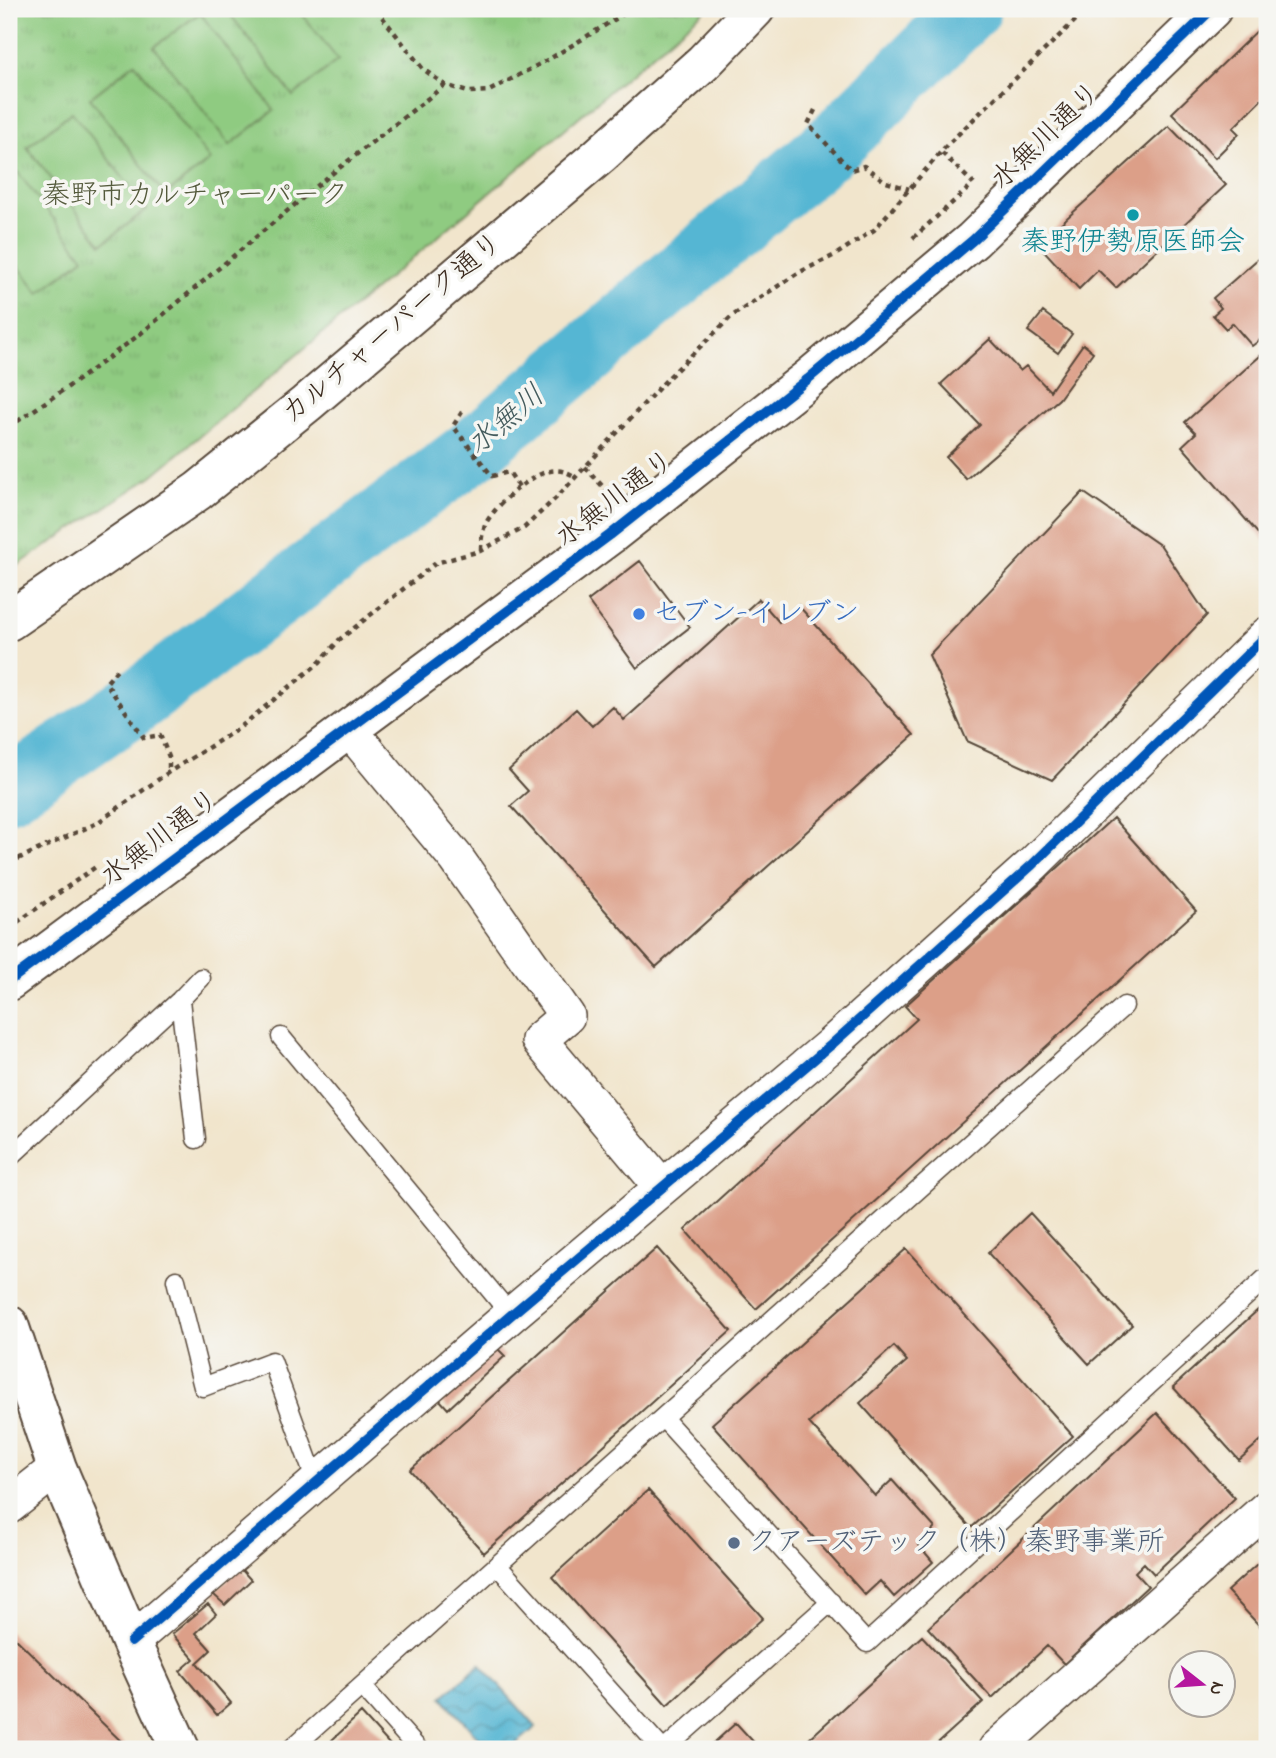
<svg xmlns="http://www.w3.org/2000/svg" width="1276" height="1758" viewBox="0 0 1276 1758" font-family="'Indie Flower','Klee One',sans-serif">
	<style>
		.park { fill: url(#park-tufts); stroke: #657a50; stroke-width: 2 }
		.pitch { fill: #8fcb81; stroke: #657a50; stroke-width: 2 }
		.water { fill: url(#water-waves); stroke: #487078; stroke-width: 2 }
		.lines { fill: none; stroke-linecap: round; stroke-linejoin: round }
		.river { stroke: #55b6d3; stroke-width: 63 }
		.building { fill: #dc9f88 }
		.service-casing { stroke: #564638; stroke-width: 21 }
		.minor-casing { stroke: #564638; stroke-width: 38 }
		.tertiary-casing { stroke: #564638; stroke-width: 42 }
		.path { stroke: #564638; stroke-width: 4.5; stroke-dasharray: 5 5; stroke-linecap: butt }
		.service { stroke: #fff; stroke-width: 18 }
		.minor { stroke: #fff; stroke-width: 35 }
		.tertiary { stroke: #fff; stroke-width: 38 }
		.cycleway-casing { stroke: #f6f6f2; stroke-width: 15 }
		.cycleway { stroke: #0057b8; stroke-width: 10 }
		.culture-dot { fill: #0f9aa8; stroke: #f6f6f2; stroke-width: 2.5 }
		.shop-dot { fill: #3f7fe0; stroke: #f6f6f2; stroke-width: 2.5 }
		.service-dot { fill: #5c6f8a; stroke: #f6f6f2; stroke-width: 2.5 }
		.labels { text-anchor: middle; dominant-baseline: central; stroke-width: 7; stroke-linejoin: round; paint-order: stroke }
		.street-label { font-size: 28px; fill: #3b2a1e; stroke: #f6f6f2 }
		.park-label { font-size: 28px; fill: #545a3c; stroke: #f6f6f2 }
		.culture-label { font-size: 28px; fill: #0d838f; stroke: #f6f6f2 }
		.shop-label { font-size: 28px; fill: #366cbe; stroke: #f6f6f2; text-anchor: start }
		.service-label { font-size: 28px; fill: #4e5e75; stroke: #f6f6f2; text-anchor: start }
		.water-label { font-size: 30px; font-style: italic; fill: #445b5d; stroke: #f6f6f2 }
	</style>
	<defs>
		<pattern id="park-tufts" width="24" height="20" patternUnits="userSpaceOnUse" patternTransform="scale(1.75)"><rect width="24" height="20" fill="#8fcb81"/><path d="M3 7l-1-3M5 7V3M7 7l1-3M15 17l-1-3M17 17v-4M19 17l1-3" fill="none" stroke="#7cae6f"/></pattern>
		<pattern id="water-waves" width="16" height="10" patternUnits="userSpaceOnUse" patternTransform="scale(1.75)"><rect width="16" height="10" fill="#55b6d3"/><path d="M0 5q4-4 8 0t8 0" fill="none" stroke="#4894ab"/></pattern>
	</defs>
	<rect width="100%" height="100%" fill="#f6f6f2"/>
	<filter id="ink" filterUnits="userSpaceOnUse"><feTurbulence type="fractalNoise" baseFrequency=".0143" numOctaves="2"/><feDisplacementMap in="SourceGraphic" scale="14" xChannelSelector="R" yChannelSelector="G"/><feConvolveMatrix kernelMatrix="1 2 1 2 8 2 1 2 1" color-interpolation-filters="sRGB"/></filter>
	<filter id="wash" filterUnits="userSpaceOnUse"><feTurbulence type="fractalNoise" baseFrequency=".00686" numOctaves="4" result="noise"/><feDisplacementMap in="SourceGraphic" scale="28" xChannelSelector="R" yChannelSelector="G"/><feGaussianBlur stdDeviation="1.57" result="paint"/><feColorMatrix in="noise" values="0 0 0 0 0 0 0 0 0 0 0 0 0 0 0 0 0 1.4 0 .05"/><feComposite in="paint" operator="in"/></filter>
	<g filter="url(#wash)">
		<rect width="100%" height="100%" fill="#f1e5cc"/>
		<path class="park" d="M9,9H706L433,241L152,476L9,571Z"/>
		<path class="pitch" d="M226,9H298L338,60L293,96Z
			M200,13L274,110L230,145L154,47Z
			M135,63L210,160L165,195L90,98Z
			M72,112L147,209L102,244L27,147Z
			M9,161L84,258L39,293L9,254Z"/>
		<path class="water" d="M480,1664L536,1727L510,1749H488L442,1697Z"/>
		<g class="lines">
			<path class="river" d="M9,790L125,710L472,451L830,147L970,9"/>
		</g>
		<g id="blocks">
			<path class="building" d="M1267,21V94L1233,128L1239,134L1215,158L1172,113Z
				M1169,126L1226,185L1116,288L1098,270L1079,289L1038,244Z
				M1259,258L1267,268V346L1261,339L1252,346L1232,323L1226,329L1213,315L1221,308L1213,298Z
				M1043,312L1072,334L1058,353L1028,331Z
				M990,339L1020,371L1026,366L1050,391L1083,344L1093,352L1059,399L966,479L946,457L980,425L941,384Z
				M1267,350V544L1182,446L1196,433L1185,422Z
				M1083,492L1161,546L1207,615L1052,780L967,741L929,655Z
				M640,561L690,627L637,668L588,601Z
				M759,599L779,622L798,605L914,735L656,967L511,806L528,791L509,770L576,709L592,726L613,707L624,720Z
				M1113,818L1196,911L756,1309L685,1230L917,1019L905,1006Z
				M1030,1213L1132,1325L1089,1364L988,1253Z
				M657,1248L731,1331L484,1553L410,1470Z
				M906,1249L1073,1436L971,1528L860,1403L907,1361L894,1346L809,1423L875,1496L892,1480L935,1528L918,1544L933,1562L894,1597L880,1581L865,1595L712,1424Z
				M1259,1309L1267,1318V1435L1239,1460L1173,1387Z
				M496,1347L505,1356L448,1409L439,1399Z
				M1157,1413L1235,1498L1154,1574L1144,1563L1135,1572L1148,1586L1064,1664L1047,1646L992,1698L928,1628Z
				M648,1490L763,1618L667,1705L552,1577Z
				M1267,1555V1634L1227,1591Z
				M240,1568L251,1580L225,1605L213,1594Z
				M208,1604L216,1614L196,1633L211,1650L197,1663L231,1703L217,1715L180,1671L194,1659L172,1634Z
				M9,1632L129,1749H9Z
				M922,1636L983,1702L931,1749H798Z
				M361,1713L391,1746L388,1749H341L332,1740Z
				M736,1723L760,1749H707Z"/>
		</g>
	</g>
	<g filter="url(#ink)">
		<use href="#blocks" fill-opacity="0" stroke="#564638" stroke-width="2"/>
		<g class="lines">
			<g class="service-casing">
				<path id="service" d="M180,1000L201,978
					M281,1037L511,1315
					M9,1158L180,1000L196,1139
					M176,1280L203,1387L272,1361L316,1482
					M663,1418L867,1643L1267,1277
					M497,1565L662,1749
					M362,1686L418,1749
					M291,1749L1124,1006
					M665,1749L831,1602"/>
			</g>
			<g class="minor-casing">
				<path id="minor" d="M348,728L456,858L567,1016L539,1040L662,1187
					M9,1506L57,1468
					M131,1642L511,1315L831,1045L1032,865L1267,635
					M996,1749L1267,1508"/>
			</g>
			<g class="tertiary-casing">
				<path id="tertiary" d="M9,621L198,491L306,404L599,156L703,63L755,9
					M9,981L610,535L808,379L973,240L1212,9
					M9,1325L57,1468L131,1642L180,1749"/>
			</g>
			<path class="path" d="M376,9L423,69L445,85L468,92L489,91L551,58L632,9
				M815,110L808,124L851,170L864,166L886,182L909,189
				M942,153L974,184
				M913,238L972,185
				M462,412L453,426L492,476L509,472L520,488
				M9,427L78,380L139,335L329,176L445,85
				M585,467L606,490
				M481,550C481,541 482,532 486,523C496,505 529,475 550,471C560,469 567,472 576,477
				M117,670L106,683L144,738L160,735L169,757V772
				M9,863L97,823L169,772L238,729L320,662L339,640L436,563L480,551L524,528L558,496L670,376L732,316L798,273L835,255L874,230L947,145L1087,9
				M9,928L97,866"/>
			<use href="#service" class="service"/>
			<use href="#minor" class="minor"/>
			<use href="#tertiary" class="tertiary"/>
			<g class="cycleway-casing">
				<path id="cycleway" d="M9,981L610,535L808,379L973,240L1212,9
					M131,1642L511,1315L831,1045L1032,865L1267,635"/>
			</g>
			<use href="#cycleway" class="cycleway"/>
		</g>
	</g>
	<circle class="culture-dot" cx="1133" cy="215" r="7"/>
	<circle class="shop-dot" cx="639" cy="614" r="7"/>
	<circle class="service-dot" cx="734" cy="1543" r="7"/>
	<g class="labels">
		<g class="street-label">
			<text transform="translate(1047 137) rotate(-44)">水無川通り</text>
			<text transform="translate(393 329) rotate(-40)">カルチャーパーク通り</text>
			<text transform="translate(616 500) rotate(-37)">水無川通り</text>
			<text transform="translate(161 839) rotate(-37)">水無川通り</text>
		</g>
		<g class="park-label">
			<text x="195" y="196">秦野市カルチャーパーク</text>
		</g>
		<g class="culture-label">
			<text x="1133" y="243">秦野伊勢原医師会</text>
		</g>
		<g class="shop-label">
			<text x="653" y="614">セブン-イレブン</text>
		</g>
		<g class="service-label">
			<text x="748" y="1543">クアーズテック（株）秦野事業所</text>
		</g>
		<g class="water-label">
			<text transform="translate(507 421) rotate(-40)">水無川</text>
		</g>
	</g>
	<rect width="1276" height="1758" fill="none" stroke="#f6f6f2" stroke-width="35"/>
	<g transform="translate(1202 1684) rotate(107)"><circle r="33" fill="#f6f6f2" stroke="#aba49d" stroke-width="2"/>
	<path d="M0-5L12 26L0 18L-12 26Z" fill="#b5179e"/>
	<text y="-10" font-size="19" font-weight="bold" text-anchor="middle" fill="#3b2a1e">N</text>
	</g>
</svg>
